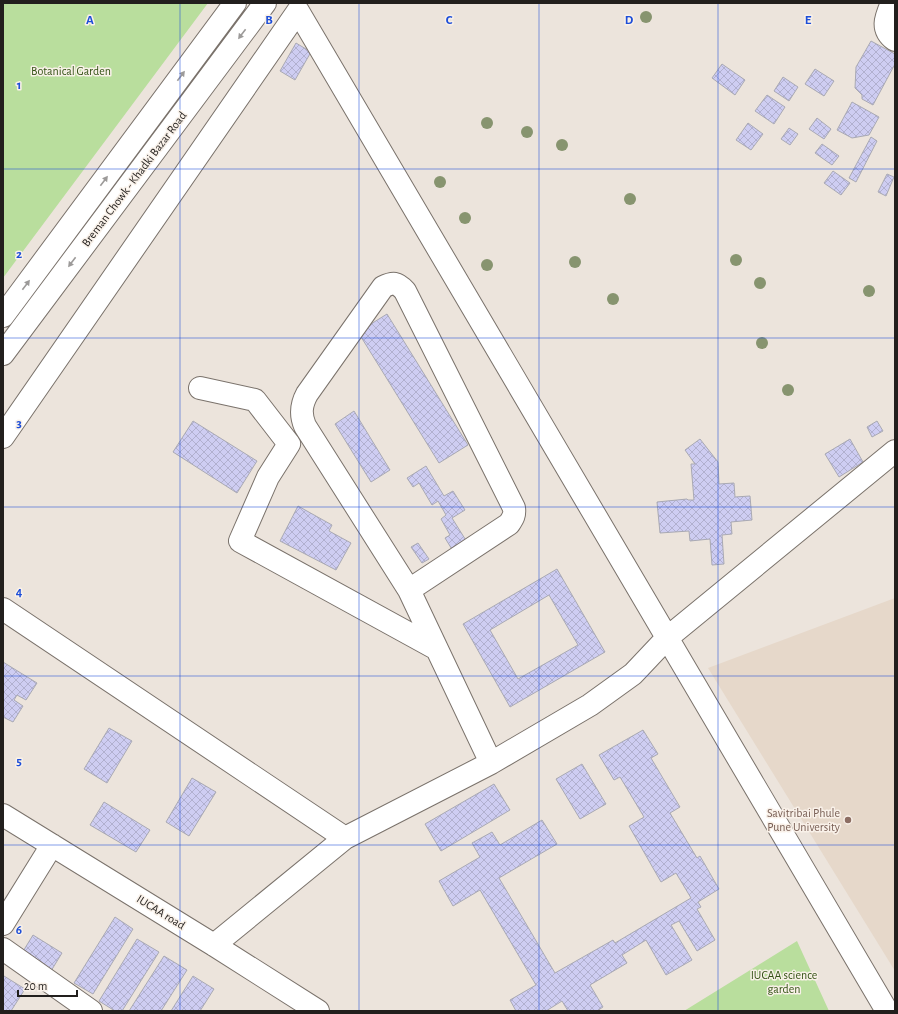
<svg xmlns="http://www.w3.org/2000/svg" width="898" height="1014" viewBox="0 0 898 1014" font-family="'Alegreya Sans',sans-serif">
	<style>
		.built { fill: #e6d8ca }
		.garden { fill: #b9de9d }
		.building { fill: url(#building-cross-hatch); stroke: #a9a9b3; fill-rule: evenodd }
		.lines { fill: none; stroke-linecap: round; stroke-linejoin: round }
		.minor-casing { stroke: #7a726b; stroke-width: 24 }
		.major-casing { stroke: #7a726b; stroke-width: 24 }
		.minor { stroke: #fff; stroke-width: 22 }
		.major { stroke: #fff; stroke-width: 22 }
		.tree { fill: #87946f }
		.oneway { fill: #9c9a99 }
		.grid { fill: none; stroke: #1d4ed8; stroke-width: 1; stroke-opacity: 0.55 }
		.education-dot { fill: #8d6e63; stroke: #f9f1e9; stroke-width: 1.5 }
		.labels { text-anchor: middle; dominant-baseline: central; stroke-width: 3; stroke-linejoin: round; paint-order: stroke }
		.park-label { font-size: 12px; fill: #345315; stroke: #f9f1e9 }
		.street-label { font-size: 12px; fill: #221f1d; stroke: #f9f1e9 }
		.education-label { font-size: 12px; fill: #785e54; stroke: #f9f1e9; text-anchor: end }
		.grid-label { font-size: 13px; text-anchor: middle; font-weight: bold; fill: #1d4ed8; stroke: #f9f1e9; stroke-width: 3; stroke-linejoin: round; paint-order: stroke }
	</style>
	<defs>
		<pattern id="building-cross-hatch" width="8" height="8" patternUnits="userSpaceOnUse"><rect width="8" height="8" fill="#cecdf2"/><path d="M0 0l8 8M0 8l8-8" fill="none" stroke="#b1b0cf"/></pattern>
	</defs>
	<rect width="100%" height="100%" fill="#ece4dc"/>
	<path class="built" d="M895,598V971L708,668Z"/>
	<path class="garden" d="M3,3H208L3,278Z
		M797,941L829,1011H684Z"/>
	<path class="building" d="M871,41L895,54V64L873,105L862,99V95L855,88L856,67Z
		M296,43L311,52L295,80L280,71Z
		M722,64L745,80L735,95L712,78Z
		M815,69L834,81L824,96L805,84Z
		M783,77L798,87L789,101L774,91Z
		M767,95L785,107L774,124L755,111Z
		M852,102L879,117L869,135L852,138L837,130Z
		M817,118L831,129L824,139L809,129Z
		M748,123L763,134L751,150L736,140Z
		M789,128L798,134L790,145L781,139Z
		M871,137L877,141L856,182L849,178Z
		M822,144L839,156L832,165L815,153Z
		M833,171L850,183L841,195L824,183Z
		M887,174L894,177L886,196L878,192Z
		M387,314L468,445L439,463L358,332Z
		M354,411L390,470L371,482L335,424Z
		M193,421L257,461L237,493L173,452Z
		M877,421L883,431L872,437L867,427Z
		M700,439L718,462L719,484L734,483L735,497L750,496L752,520L731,522L732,534L722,535L724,564L712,565L710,539L690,541L689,531L660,533L657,502L687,499L688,500H694L691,464H695L685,450Z
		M850,439L863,462L839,477L825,454Z
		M426,466L444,496L453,491L465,510L452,518L467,542L453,551L445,538L450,535L441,519L446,515L438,501L432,505L419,483L413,487L407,478Z
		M298,506L332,525L329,531L351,543L336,570L280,541Z
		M418,543L429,559L422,563L411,547Z
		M557,569L605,652L510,707L463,624ZM549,595L578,645L518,679L490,630Z
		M3,662L37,683L26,700L17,695L14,700L23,706L13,722L3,717Z
		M109,728L132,741L107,783L84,769Z
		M643,730L658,754L651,758L680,807L670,813L697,858L700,856L719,889L698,902L701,907L697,909L715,940L697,951L679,921L671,925L692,960L666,975L646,940L622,955L627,963L590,985L603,1007L597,1011H568L562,1001L546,1011H516L510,1000L536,985L480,890L453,906L439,881L480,857L472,843L492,832L500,845L542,820L557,844L499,878L555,973L613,940L615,943L691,898L676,873L661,882L629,826L644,817L620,777L614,780L599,755Z
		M582,764L606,804L580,819L556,779Z
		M192,778L216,792L189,836L166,822Z
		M494,784L510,810L441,851L425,824Z
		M104,802L150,830L136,852L90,825Z
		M115,917L133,929L93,994L74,983Z
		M33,935L62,953L51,971L22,953Z
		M137,939L159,952L122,1011H115L99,1001Z
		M164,956L187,970L161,1011H129Z
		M4,976L25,989L11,1011H3V977Z
		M193,976L214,989L200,1011H171Z"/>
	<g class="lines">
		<g class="minor-casing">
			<path id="minor" d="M892,3C886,17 880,29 895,40
				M200,388L255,400L289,444L268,477L240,541L437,649
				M3,437L298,11L887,1011
				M3,609L345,838
				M491,763L590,705L633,674L667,638L895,451
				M3,815L214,945L318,1011
				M3,924L52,845
				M214,945L345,838L491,763L409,590L509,524C513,518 515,515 514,508L405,291C397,282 393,282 383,287L307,394C301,405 300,414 305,426L409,590
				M3,949L91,1011"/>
		</g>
		<g class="major-casing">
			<path id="major" d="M3,316L235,3
				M3,354L265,3"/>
		</g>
		<use href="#minor" class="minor"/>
		<use href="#major" class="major"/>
	</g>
	<g class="tree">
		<circle cx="646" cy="17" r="6"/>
		<circle cx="487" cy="123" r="6"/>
		<circle cx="527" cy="132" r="6"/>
		<circle cx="562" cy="145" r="6"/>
		<circle cx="440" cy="182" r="6"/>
		<circle cx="630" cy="199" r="6"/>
		<circle cx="465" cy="218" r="6"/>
		<circle cx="736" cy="260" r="6"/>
		<circle cx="575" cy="262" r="6"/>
		<circle cx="487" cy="265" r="6"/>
		<circle cx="760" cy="283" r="6"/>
		<circle cx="869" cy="291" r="6"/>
		<circle cx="613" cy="299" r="6"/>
		<circle cx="762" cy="343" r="6"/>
		<circle cx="788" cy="390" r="6"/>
	</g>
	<defs><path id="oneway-solid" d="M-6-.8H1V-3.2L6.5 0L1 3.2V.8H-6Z"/></defs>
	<g class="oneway">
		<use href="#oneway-solid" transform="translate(242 34) rotate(127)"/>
		<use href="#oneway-solid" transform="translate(181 76) rotate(-53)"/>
		<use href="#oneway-solid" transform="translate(104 181) rotate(-53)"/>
		<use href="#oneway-solid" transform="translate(72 262) rotate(127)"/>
		<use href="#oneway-solid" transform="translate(26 285) rotate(-53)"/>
	</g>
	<path class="grid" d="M180,3V1011M359,3V1011M539,3V1011M718,3V1011M3,169H895M3,338H895M3,507H895M3,676H895M3,845H895"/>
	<circle class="education-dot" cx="848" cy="820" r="4"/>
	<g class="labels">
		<g class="park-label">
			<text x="71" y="71">Botanical Garden</text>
			<text x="784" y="975">IUCAA science<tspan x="784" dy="14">garden</tspan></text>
		</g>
		<g class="street-label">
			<text transform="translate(134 179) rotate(-53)">Breman Chowk - Khadki Bazar Road</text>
			<text transform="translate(161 912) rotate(32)">IUCAA road</text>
		</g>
		<g class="education-label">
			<text x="840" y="813">Savitribai Phule<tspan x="840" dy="14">Pune University</tspan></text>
		</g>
	</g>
	<g class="grid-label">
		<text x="90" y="24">A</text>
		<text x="269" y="24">B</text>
		<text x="449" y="24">C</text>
		<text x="629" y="24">D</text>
		<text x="808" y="24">E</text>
		<text x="19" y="89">1</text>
		<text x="19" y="258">2</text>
		<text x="19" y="427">3</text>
		<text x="19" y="596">4</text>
		<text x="19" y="765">5</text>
		<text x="19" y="934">6</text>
	</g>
	<rect width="898" height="1014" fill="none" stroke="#221f1d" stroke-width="8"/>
	<path d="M18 990v6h59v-6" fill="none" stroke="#221f1d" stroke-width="2"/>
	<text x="24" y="990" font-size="12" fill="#221f1d" stroke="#f9f1e9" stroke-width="3" paint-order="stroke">20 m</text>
</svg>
